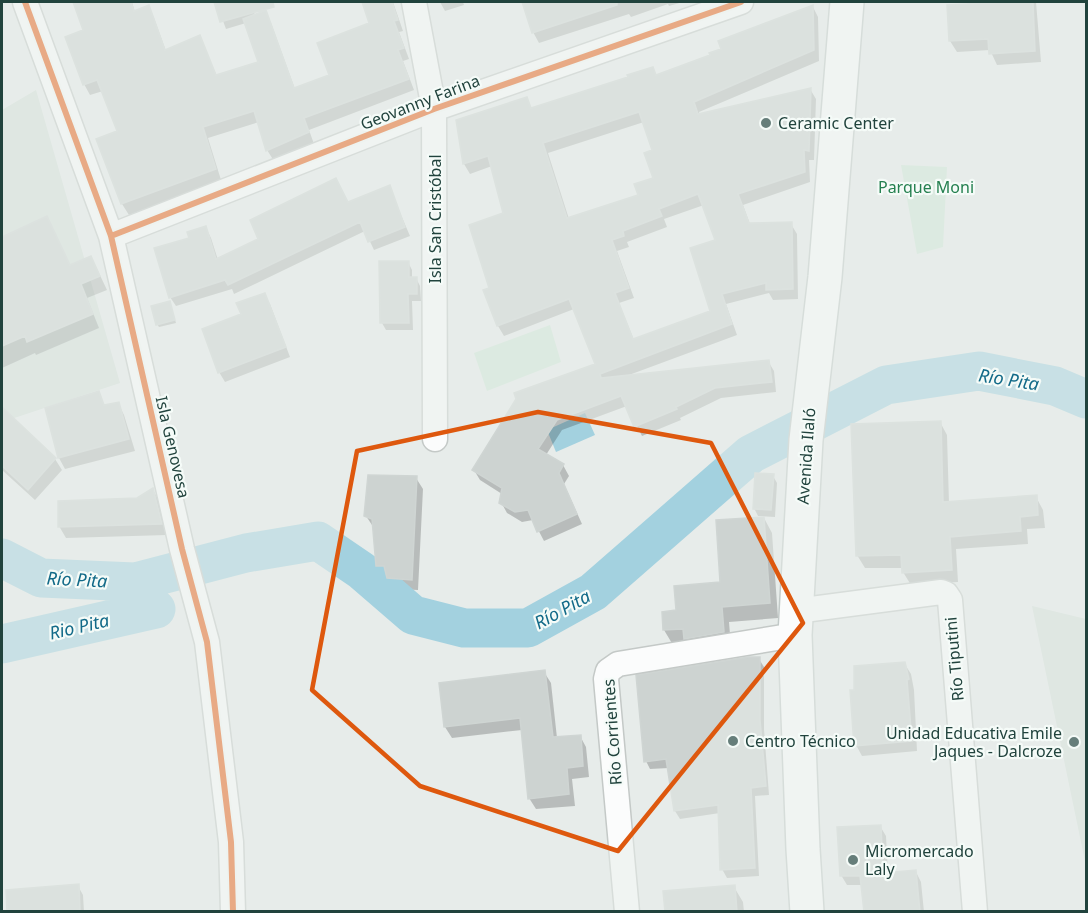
<svg xmlns="http://www.w3.org/2000/svg" width="1088" height="913" viewBox="0 0 1088 913" font-family="'Noto Sans',sans-serif">
	<style>
		.built { fill: #d4dfda }
		.green { fill: #cfe6d8 }
		.water { fill: #a3d1df }
		.shadow { fill: #0003; fill-rule: evenodd }
		.lines { fill: none; stroke-linecap: round; stroke-linejoin: round }
		.river { stroke: #a3d1df; stroke-width: 39 }
		.building { fill: #cdd3d1; stroke: #cfd5d3; stroke-width: 1.5; fill-rule: evenodd }
		.street-casing { stroke: #c4c9c7; stroke-width: 27 }
		.secondary-casing { stroke: #c2cac8; stroke-width: 36 }
		.street { stroke: #fbfcfc; stroke-width: 24 }
		.secondary { stroke: #fbfcfc; stroke-width: 33 }
		.cycleway-casing { stroke: #f5fbf8; stroke-width: 10 }
		.cycleway { stroke: #e8590c; stroke-width: 6 }
		.marked { fill: none; stroke: #de580e; stroke-width: 4.5; stroke-linejoin: round }
		.poi-dot { fill: #667e7a; stroke: #f5fbf8; stroke-width: 2 }
		.labels { text-anchor: middle; dominant-baseline: central; stroke-width: 4.5; stroke-linejoin: round; paint-order: stroke }
		.street-label { font-size: 16px; fill: #21433d; stroke: #f5fbf8 }
		.poi-label { font-size: 16px; fill: #21433d; stroke: #f5fbf8; text-anchor: start }
		.park-label { font-size: 16px; fill: #258050; stroke: #f5fbf8 }
		.water-label { font-size: 18px; font-style: italic; fill: #126a88; stroke: #f5fbf8 }
	</style>
	<rect width="100%" height="100%" fill="#e7ecea"/>
	<path class="built" d="M36,90L120,383L2,422V110Z
		M1032,606L1086,619V866Z"/>
	<path class="green" d="M901,165L947,167L943,247L917,254Z
		M550,325L561,362L487,391L474,353Z"/>
	<path class="water" d="M585,413L595,435L556,452L547,430Z"/>
	<path class="shadow" d="M75,2H132L135,12L148,7L154,18L166,51L199,37L217,76L260,63L246,23L226,29L216,2H251L255,16L265,12L271,23L295,89L331,76L371,24L363,2H393L403,31L399,32L409,59L403,61L414,90L309,130L314,144L274,161L267,150L259,122L208,138L221,180L129,215L122,204L98,140L119,132L103,91L90,95L84,84L85,31Z
		M440,2H463L464,5L445,11Z
		M523,2H683L669,6L668,4L631,17L629,14L539,43L533,32Z
		M1006,2H1036L1041,62L997,65L990,50L957,52L950,41L948,7L1006,4Z
		M813,7L818,17L819,61L699,112L700,115L810,89L816,99L814,160H809L810,182L743,205L750,224H791L797,234L798,299L773,300L769,293L726,304L737,335L629,375L768,361L774,371L776,392L721,398L680,418L681,420L642,436L627,406L562,430L546,455L563,465L569,476L564,484L582,524L544,541L533,520L522,522L507,513L501,502L502,494L480,480L474,470L597,365L574,309L504,336L498,326L485,291L491,289L505,214L492,166L470,174L464,164L458,121L526,99L532,110L657,76L712,56ZM644,122L654,151L655,179L640,196L569,219L548,153ZM704,205L716,241L712,312L634,340L619,303L634,298L617,251L629,247L627,242L667,227L664,219Z
		M389,187L410,236L374,250L365,231L234,294L232,289L176,306L170,297L191,239L206,228L211,238L218,260L260,240Z
		M46,217L70,267L91,258L98,271L107,290L87,298L99,328L36,355L35,353L2,368V239Z
		M408,262L412,270V279L416,278L420,286L421,301H412L413,330H386L382,323Z
		M265,295L270,304L290,357L225,382L219,372L243,315Z
		M170,303L176,323L159,327L157,324Z
		M98,393L105,407L118,403L124,415L135,451L65,469L59,458L46,409Z
		M7,414L55,459L62,470L35,500L2,470V421Z
		M940,422L947,435L949,503L1036,497L1043,510L1045,528L1027,529L1028,544L956,549L958,582L911,585L903,572V568H865L857,555Z
		M773,476L777,483L775,517L758,516L754,508Z
		M416,478L423,489L418,590L395,589L388,577H384L378,565L374,528L366,516Z
		M153,490L159,501L167,535L66,538L59,526L137,499Z
		M764,518L772,533L778,618L729,622L731,647L673,645L664,630L677,612L722,584Z
		M759,659L764,667V729L769,795L755,796L759,876L727,878L722,869L720,813L680,819L675,811L669,768L650,769L646,761Z
		M904,663L911,674L914,690L917,751L862,756L856,745Z
		M544,672L551,683L557,738L580,736L586,747L589,777L572,779L575,806L536,809L529,798L522,730L452,738L445,727Z
		M880,826L886,836L888,874L916,872L921,882L924,912H865L863,885H847L841,875Z
		M78,886L83,895L84,912H9Z
		M734,887L743,902L744,912H666Z"/>
	<g class="lines">
		<path class="river" d="M2,558L41,578L135,582L246,553L318,541L362,571L413,615L464,628H528L593,592L751,454L886,385L979,371L1055,386L1086,399
			M2,644L156,609"/>
	</g>
	<path class="building" d="M73,2H131L134,11L149,5L165,50L200,35L216,75L258,62L243,19L266,10L294,88L329,75L317,43L369,23L362,2H392L398,20L394,21L404,48L398,50L409,79L304,118L309,132L266,151L254,111L203,127L216,169L121,204L96,139L117,131L97,80L83,85L65,37L83,30Z
		M214,2H273L274,7L220,22Z
		M522,2H617V5L532,33Z
		M1004,2H1033L1035,51L989,54L988,39L949,41L947,5Z
		M813,5L814,50L694,102L698,114L811,88L809,151L804,150L805,172L738,194L749,223L792,222L793,289L766,290V283L722,294L732,324L600,374L601,378L769,360L772,382L715,388L676,407L677,409L634,427L621,396L557,420L538,449L564,464L559,473L577,514L537,532L528,510L515,512L499,503L502,488L472,470L516,399L514,393L595,364L569,299L497,326L483,290L489,288L469,225L503,213L488,156L463,164L456,120L527,97L531,108L628,77L627,75L653,67L656,75L710,55L709,53L721,49L718,41ZM639,112L652,150L644,153L653,178L634,184L638,195L567,218L543,143ZM698,194L715,240L690,248L710,311L633,339L615,293L629,288L612,240L624,236L623,231L662,216L659,209Z
		M336,178L348,202L390,185L405,227L368,242L360,222L228,285L225,280L169,298L154,248L189,238L187,232L206,226L216,259L258,239L250,220Z
		M47,216L70,265L91,256L100,276L81,284L93,314L27,342L25,336L2,346V237Z
		M379,261H409V277H417V294H408L409,323H380Z
		M265,293L286,347L218,373L202,329L241,314L236,303Z
		M170,301L175,320L156,325L151,306Z
		M99,391L104,405L119,402L129,439L58,458L45,408Z
		M2,407L56,458L28,490L2,466Z
		M941,421L943,502L1037,495L1038,515L1020,517L1021,531L950,537L952,570L902,573L901,555L856,556L851,424Z
		M755,473L774,474L771,510L753,509Z
		M368,475L417,476L412,580L387,578L384,566H376L372,519L364,516Z
		M153,488L162,524L58,527V501L137,498Z
		M764,517L770,603L722,607L724,632L684,639L683,629L663,630L662,612L676,610L674,586L720,582L716,520Z
		M749,657H760V720L766,786L751,788L755,868L720,870L718,805L674,811L666,759L644,762L636,675Z
		M905,662L909,679L907,680L912,741L854,746L850,690H854V666Z
		M545,670L553,737L581,735L583,766L567,768L569,794L528,799L520,718L444,727L439,683Z
		M881,825L883,873L916,870L920,912H864L860,876H840L837,827Z
		M79,884L80,912H7L6,890Z
		M735,885L737,912H665L663,891Z"/>
	<g class="lines">
		<g class="street-casing">
			<path id="street" d="M25,2L111,236L182,549L207,642L231,842L233,912
				M414,2L434,109L435,439
				M111,236L434,109L741,2
				M796,611L941,592L946,594L950,600L975,912
				M627,912L606,679L608,671L618,664L795,635"/>
		</g>
		<g class="secondary-casing">
			<path id="secondary" d="M807,912L803,849L795,635L806,440L825,277L847,2"/>
		</g>
		<use href="#street" class="street"/>
		<use href="#secondary" class="secondary"/>
		<g class="cycleway-casing">
			<path id="cycleway" d="M25,2L111,236L182,549L207,642L231,842L233,912
				M111,236L434,109L741,2"/>
		</g>
		<use href="#cycleway" class="cycleway"/>
	</g>
	<path d="M0 0H1088V913H0ZM538,412L711,443L803,623L618,851L420,786L312,690L357,451Z" fill="#e7ecea" fill-opacity=".55" fill-rule="evenodd"/>
	<path class="marked" d="M538,412L711,443L803,623L618,851L420,786L312,690L357,451Z"/>
	<g class="poi-dot">
		<circle cx="766" cy="123" r="6"/>
		<circle cx="733" cy="741" r="6"/>
		<circle cx="1074" cy="742" r="6"/>
		<circle cx="853" cy="860" r="6"/>
	</g>
	<g class="labels">
		<g class="street-label">
			<text transform="translate(420 102) rotate(-21)">Geovanny Farina</text>
			<text transform="translate(435 219) rotate(-90)">Isla San Cristóbal</text>
			<text transform="translate(173 447) rotate(77)">Isla Genovesa</text>
			<text transform="translate(806 456) rotate(-86)">Avenida Ilaló</text>
			<text transform="translate(954 659) rotate(-95)">Río Tiputini</text>
			<text transform="translate(612 732) rotate(-94)">Río Corrientes</text>
		</g>
		<g class="poi-label">
			<text x="778" y="123">Ceramic Center</text>
			<text x="1062" y="733" text-anchor="end">Unidad Educativa Emile<tspan x="1062" dy="18">Jaques - Dalcroze</tspan></text>
			<text x="745" y="741">Centro Técnico</text>
			<text x="865" y="851">Micromercado<tspan x="865" dy="18">Laly</tspan></text>
		</g>
		<g class="park-label">
			<text x="926" y="187">Parque Moni</text>
		</g>
		<g class="water-label">
			<text transform="translate(1009 379) rotate(9)">Río Pita</text>
			<text transform="translate(77 579) rotate(3)">Río Pita</text>
			<text transform="translate(562 609) rotate(-29)">Río Pita</text>
			<text transform="translate(79 626) rotate(-13)">Rio Pita</text>
		</g>
	</g>
	<rect width="1088" height="913" fill="none" stroke="#21433d" stroke-width="6"/>
</svg>
